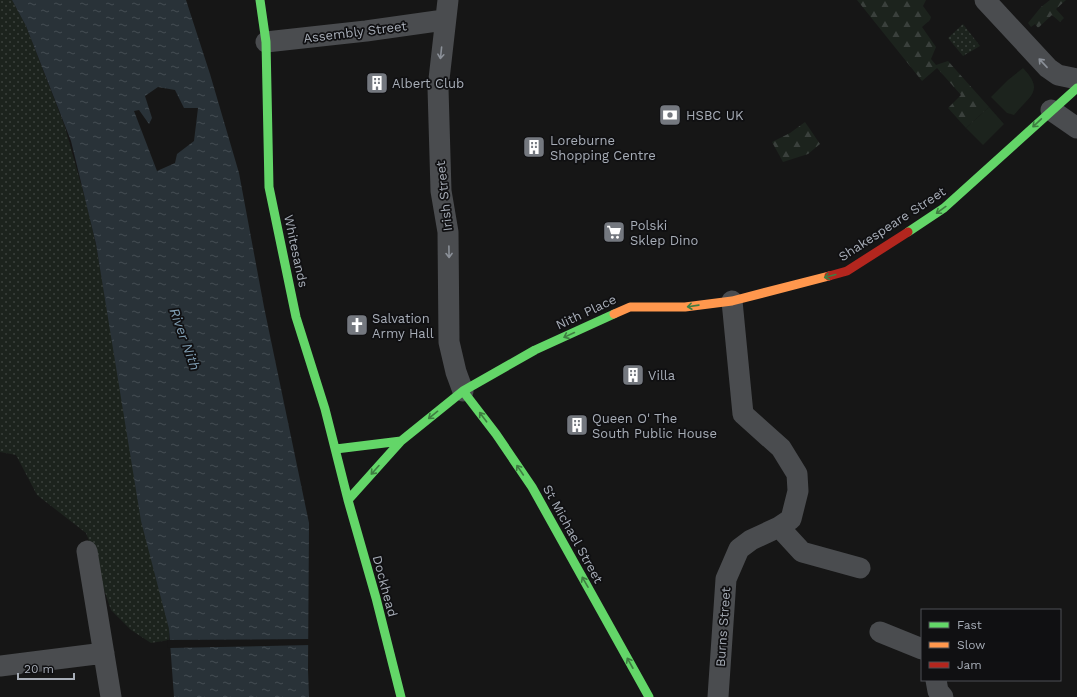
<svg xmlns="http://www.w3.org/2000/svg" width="1077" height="697" viewBox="0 0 1077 697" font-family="'Work Sans',sans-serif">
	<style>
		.grass { fill: #1c231d }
		.forest { fill: url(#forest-firs) }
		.park { fill: url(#park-dots) }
		.water { fill: url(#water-ripples); fill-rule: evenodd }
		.pier { fill: #161616 }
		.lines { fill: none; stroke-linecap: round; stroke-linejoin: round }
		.street { stroke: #4a4c4f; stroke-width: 21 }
		.fast { stroke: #63d668; stroke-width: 9 }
		.slow { stroke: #ff974d; stroke-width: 9 }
		.jam { stroke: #b3261e; stroke-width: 9 }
		.oneway { stroke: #8b9098 }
		.oneway2 { stroke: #3e7d41 }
		.labels { text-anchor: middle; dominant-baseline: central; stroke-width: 3.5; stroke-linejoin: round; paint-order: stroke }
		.street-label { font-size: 13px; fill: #a7adb7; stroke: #101012 }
		.poi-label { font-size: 13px; fill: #a7adb7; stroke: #101012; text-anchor: start }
		.water-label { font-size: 14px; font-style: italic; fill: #7f9db2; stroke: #101012 }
	</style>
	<defs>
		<pattern id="forest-firs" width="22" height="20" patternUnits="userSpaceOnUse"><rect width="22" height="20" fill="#1c231d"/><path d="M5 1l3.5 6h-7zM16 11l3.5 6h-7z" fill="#3a403c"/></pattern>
		<pattern id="park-dots" width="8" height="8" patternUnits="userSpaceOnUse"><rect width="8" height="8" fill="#1c231d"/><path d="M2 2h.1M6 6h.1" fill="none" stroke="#3a403c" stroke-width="1.8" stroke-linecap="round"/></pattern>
		<pattern id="water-ripples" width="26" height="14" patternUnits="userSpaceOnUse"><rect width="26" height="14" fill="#293238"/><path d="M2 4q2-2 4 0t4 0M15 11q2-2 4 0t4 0" fill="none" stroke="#454d53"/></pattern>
	</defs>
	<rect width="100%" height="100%" fill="#161616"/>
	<path class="grass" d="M1023,68C1045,91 1030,96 1014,115L1007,113L991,97L1008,80Z
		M989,107L1004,124L983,145L966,128Z"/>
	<path class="forest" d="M857,0H926L923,6L931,17L930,20L922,27L936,47L931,59L936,65L948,61L989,107L966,128L948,108L961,95L937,68L922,81Z
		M1050,0H1066L1056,9L1064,18L1060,22L1052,15L1038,28L1035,24L1031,27L1028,23L1041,7Z
		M805,122L820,144L808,154L783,162L772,142L790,133Z"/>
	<path class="park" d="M0,0H12L26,26L65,127L86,202L96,245L108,314L169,629V640L151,643L131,630L111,610L101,581L95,556L86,533L37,495L16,455L0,452Z
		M963,24L980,46L963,56L948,38Z"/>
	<path class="water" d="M12,0H186L210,74L239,173L264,307L309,523L308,670L309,697H174L169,629L141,521L96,244L71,141L26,26ZM158,87L175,90L184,108H198L194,141L177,154L175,163L157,171L134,111L139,110L149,124L152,118L145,96Z"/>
	<path class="pier" d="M310,639V645L168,648L167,640Z"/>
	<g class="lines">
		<path class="street" d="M448,0L438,88L441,191L448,232L449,342L456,372L463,391
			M985,0L1048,68L1058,75L1077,79
			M266,42L366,31L444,20
			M1051,110L1077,128
			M779,527L802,552L860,568
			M87,551L111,697
			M880,632L922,649
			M0,666L104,653
			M936,680L938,691L943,697
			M718,697L726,579L739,549L751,540L779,527L791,519L798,491L797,474L781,448L743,414L732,301"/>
		<path class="fast" d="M260,0L266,42L269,187L296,317L325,409L348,500
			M908,232L944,208L1077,88
			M463,391L496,434L532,487L649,697
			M336,449L401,441
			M348,500L376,598L401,697
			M348,500L401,441L463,391L535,350L614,314"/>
		<path class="slow" d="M614,314L630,307H685L732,301L829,276"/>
		<path class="jam" d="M829,276L847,271L908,232"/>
	</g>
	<defs><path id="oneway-shaft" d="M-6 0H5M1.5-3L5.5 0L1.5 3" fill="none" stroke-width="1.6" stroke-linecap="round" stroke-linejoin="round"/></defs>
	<g class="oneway">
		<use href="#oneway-shaft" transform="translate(441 53) rotate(96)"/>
		<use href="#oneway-shaft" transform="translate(1043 63) rotate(-133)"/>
		<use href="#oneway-shaft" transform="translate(449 252) rotate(89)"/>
	</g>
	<g class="oneway2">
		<use href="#oneway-shaft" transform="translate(1037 123) rotate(137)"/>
		<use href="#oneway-shaft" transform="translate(941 210) rotate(144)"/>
		<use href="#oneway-shaft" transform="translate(830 276) rotate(165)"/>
		<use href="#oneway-shaft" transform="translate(693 306) rotate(172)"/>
		<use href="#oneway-shaft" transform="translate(569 335) rotate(155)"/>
		<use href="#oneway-shaft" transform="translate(433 415) rotate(141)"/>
		<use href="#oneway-shaft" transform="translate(483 417) rotate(-127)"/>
		<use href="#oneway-shaft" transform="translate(375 470) rotate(132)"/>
		<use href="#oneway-shaft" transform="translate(520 470) rotate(-124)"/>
		<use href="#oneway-shaft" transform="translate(585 582) rotate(-120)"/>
		<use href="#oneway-shaft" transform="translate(630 663) rotate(-119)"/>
	</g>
	<defs>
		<g id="building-square" transform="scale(1.15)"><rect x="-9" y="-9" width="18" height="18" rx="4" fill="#74787f" stroke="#101012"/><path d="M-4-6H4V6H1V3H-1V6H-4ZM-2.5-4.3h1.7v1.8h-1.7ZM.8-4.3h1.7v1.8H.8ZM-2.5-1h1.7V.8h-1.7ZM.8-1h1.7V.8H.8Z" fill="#fff"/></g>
		<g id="bank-square" transform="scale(1.15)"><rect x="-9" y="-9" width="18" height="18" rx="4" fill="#74787f" stroke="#101012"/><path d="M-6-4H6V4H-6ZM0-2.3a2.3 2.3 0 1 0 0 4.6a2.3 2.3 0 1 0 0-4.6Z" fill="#fff"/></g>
		<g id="supermarket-square" transform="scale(1.15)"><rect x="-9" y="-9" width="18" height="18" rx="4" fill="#74787f" stroke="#101012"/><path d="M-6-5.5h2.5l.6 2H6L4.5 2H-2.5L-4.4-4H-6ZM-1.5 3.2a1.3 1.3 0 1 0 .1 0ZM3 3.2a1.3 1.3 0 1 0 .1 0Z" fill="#fff"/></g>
		<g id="church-square" transform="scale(1.15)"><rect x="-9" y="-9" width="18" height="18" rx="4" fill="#74787f" stroke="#101012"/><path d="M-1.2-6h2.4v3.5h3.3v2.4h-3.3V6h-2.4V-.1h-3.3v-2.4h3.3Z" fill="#fff"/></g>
	</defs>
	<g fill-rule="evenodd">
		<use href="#building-square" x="377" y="83"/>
		<use href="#bank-square" x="670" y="115"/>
		<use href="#building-square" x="534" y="147"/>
		<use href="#supermarket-square" x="614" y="232"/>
		<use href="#church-square" x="357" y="325"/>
		<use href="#building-square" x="633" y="375"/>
		<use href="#building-square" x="577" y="425"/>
	</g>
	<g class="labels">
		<g class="street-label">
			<text transform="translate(355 32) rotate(-7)">Assembly Street</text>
			<text transform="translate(444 196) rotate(-96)">Irish Street</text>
			<text transform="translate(892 224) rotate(-33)">Shakespeare Street</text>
			<text transform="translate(296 251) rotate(78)">Whitesands</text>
			<text transform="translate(586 312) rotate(-25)">Nith Place</text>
			<text transform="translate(573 534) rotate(61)">St Michael Street</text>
			<text transform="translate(385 586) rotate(75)">Dockhead</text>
			<text transform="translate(723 627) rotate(-86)">Burns Street</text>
		</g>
		<g class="poi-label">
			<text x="392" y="83">Albert Club</text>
			<text x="686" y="115">HSBC UK</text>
			<text x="550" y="140">Loreburne<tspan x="550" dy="15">Shopping Centre</tspan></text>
			<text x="630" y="225">Polski<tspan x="630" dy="15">Sklep Dino</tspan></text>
			<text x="372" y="318">Salvation<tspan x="372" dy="15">Army Hall</tspan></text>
			<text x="648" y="375">Villa</text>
			<text x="592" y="418">Queen O' The<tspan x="592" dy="15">South Public House</tspan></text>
		</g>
		<g class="water-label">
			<text transform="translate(185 339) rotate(70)">River Nith</text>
		</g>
	</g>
	<rect x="921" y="609" width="140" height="72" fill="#101012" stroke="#4c4f54"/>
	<rect x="929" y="622" width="20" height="6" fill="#63d668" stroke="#4c4f54"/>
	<text x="957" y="629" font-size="12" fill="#a7adb7">Fast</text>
	<rect x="929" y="642" width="20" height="6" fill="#ff974d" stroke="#4c4f54"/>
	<text x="957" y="649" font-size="12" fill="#a7adb7">Slow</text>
	<rect x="929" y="662" width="20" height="6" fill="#b3261e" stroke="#4c4f54"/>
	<text x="957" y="669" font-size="12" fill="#a7adb7">Jam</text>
	<path d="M18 673v6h56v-6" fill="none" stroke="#a7adb7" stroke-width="2"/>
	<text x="24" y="673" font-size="12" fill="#a7adb7" stroke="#101012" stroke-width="3" paint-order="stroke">20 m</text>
</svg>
